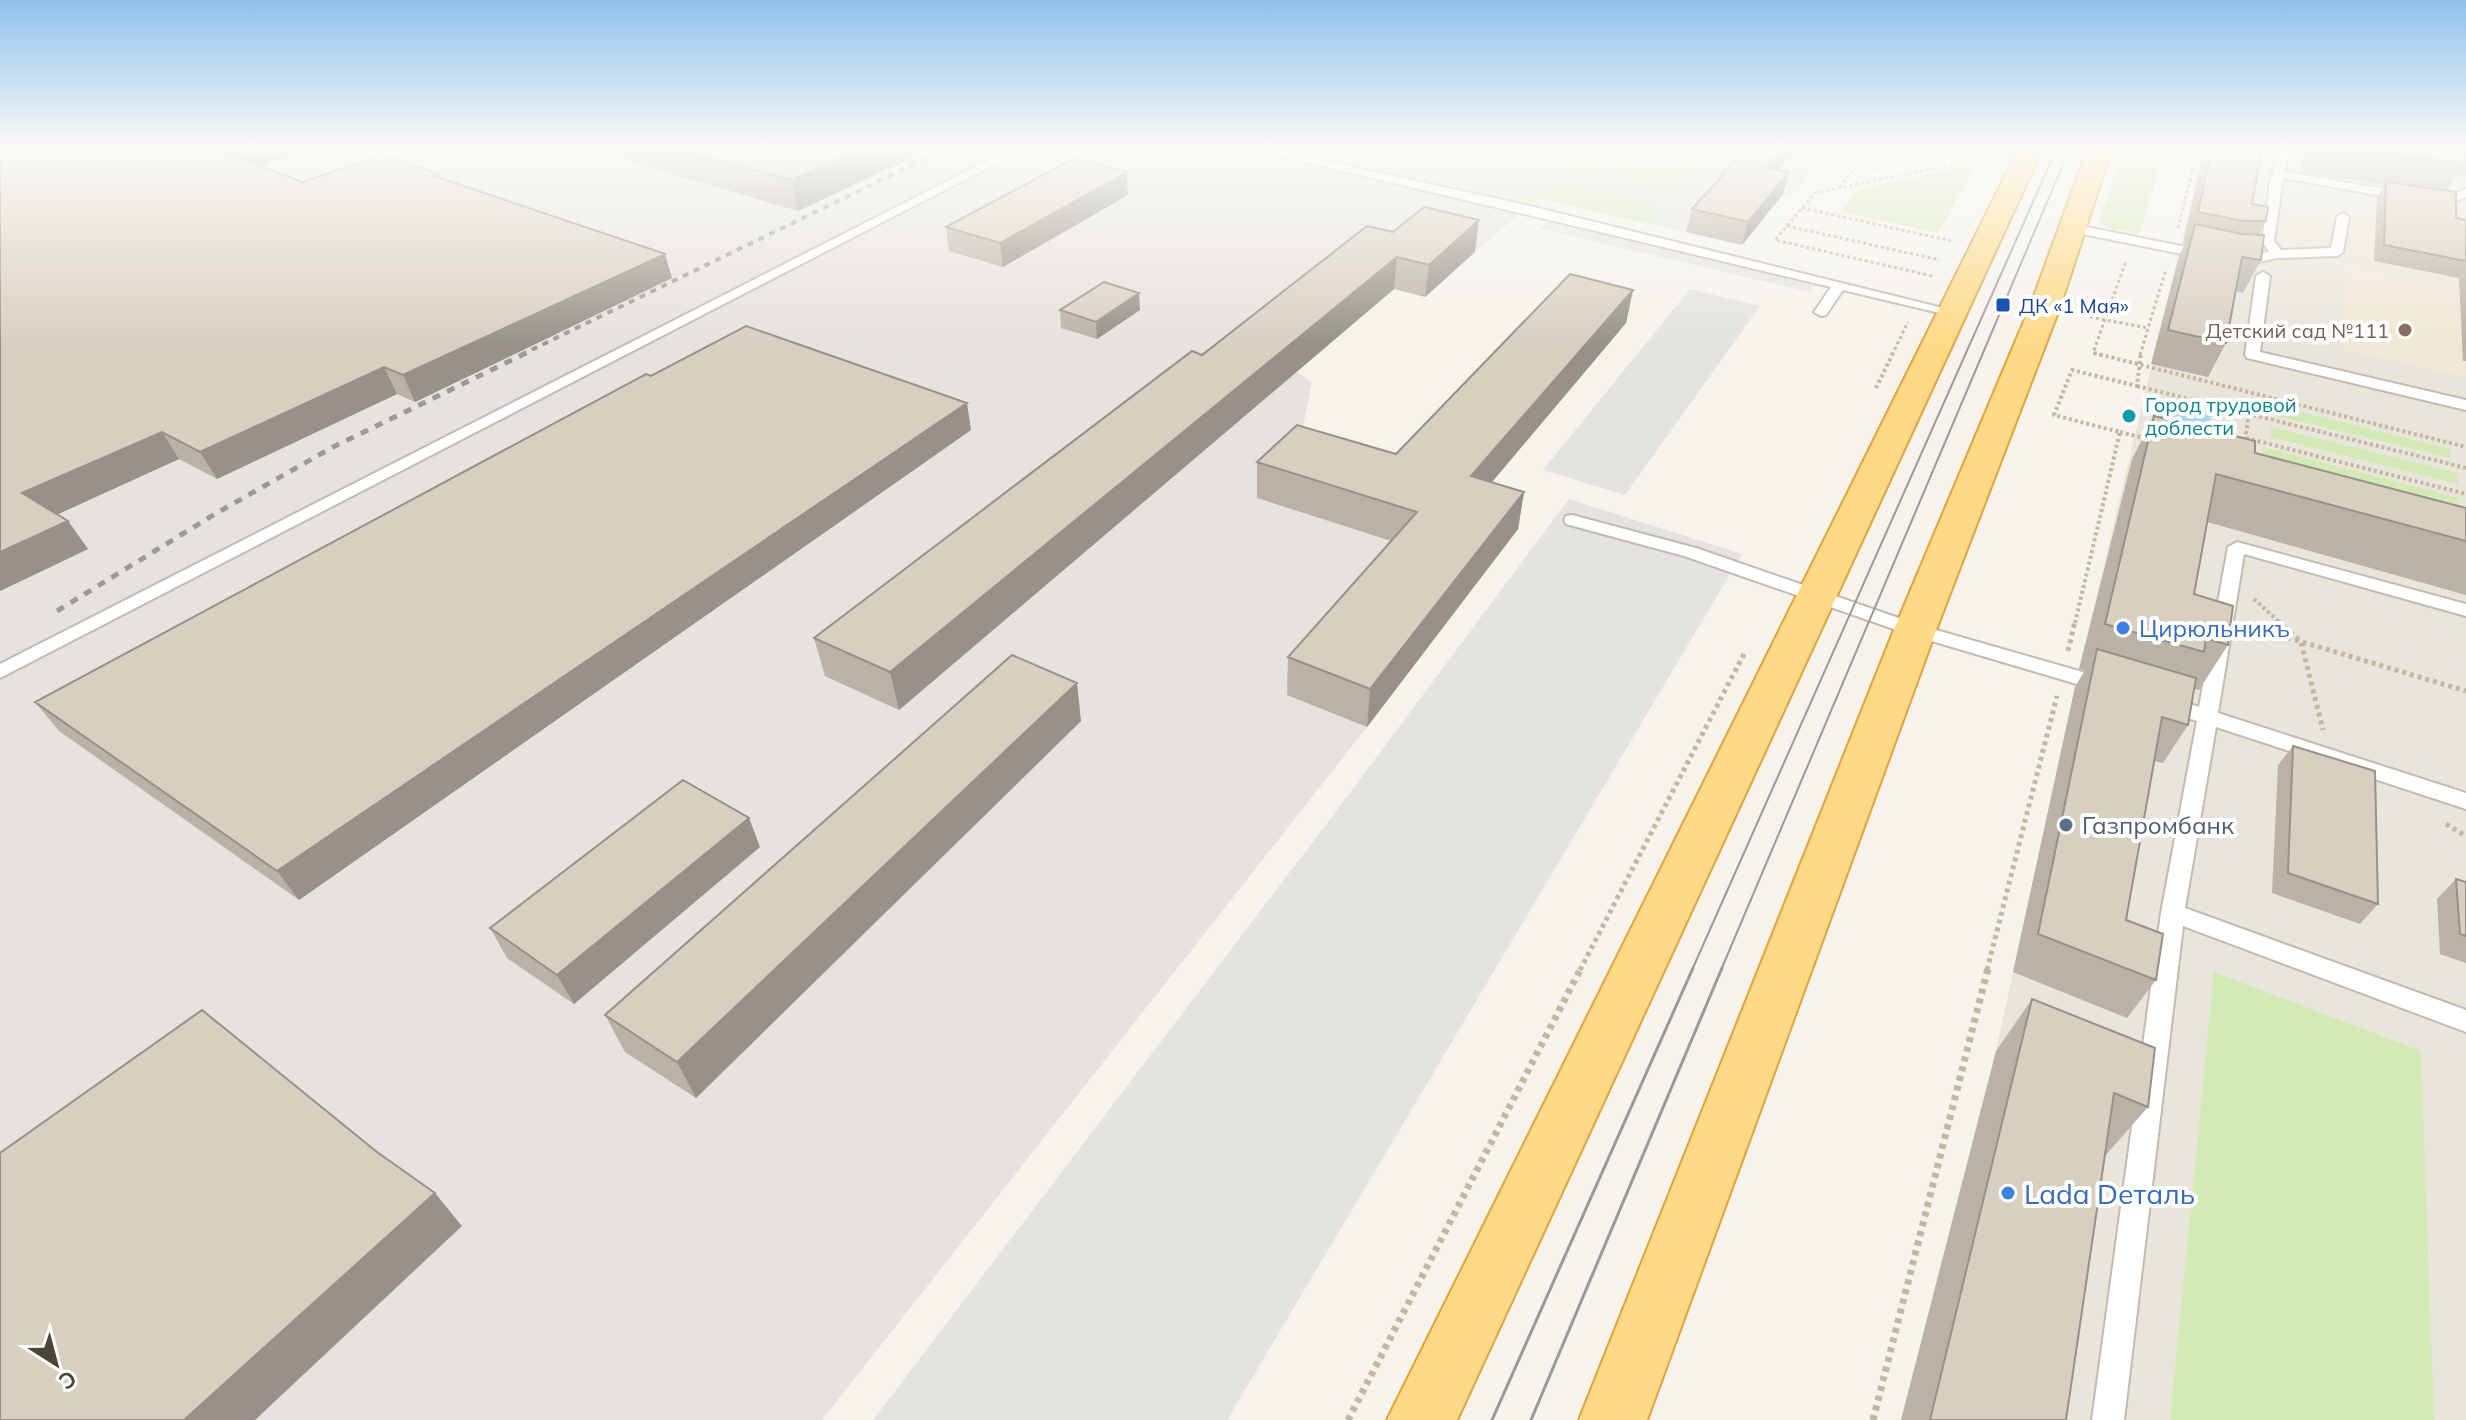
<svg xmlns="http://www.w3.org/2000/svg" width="2466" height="1420" viewBox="0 0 2466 1420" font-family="Mulish,sans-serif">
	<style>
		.residential { fill: #eae5da }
		.industrial { fill: #e6e2dd }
		.education { fill: #efe8d6 }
		.green { fill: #d2eab5 }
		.parking { fill: #e5e3e0 }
		.water { fill: #a9d4f2 }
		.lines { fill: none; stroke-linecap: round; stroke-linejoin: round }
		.service-casing { stroke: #c2bbae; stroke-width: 4 }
		.trunk-casing { stroke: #e0a43c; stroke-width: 4 }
		.path-far3 { stroke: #c4b79f; stroke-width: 3; stroke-dasharray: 3 3; stroke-linecap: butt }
		.path-far2 { stroke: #c4b79f; stroke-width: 4; stroke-dasharray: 3 3; stroke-linecap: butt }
		.path-far1 { stroke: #c4b79f; stroke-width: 5; stroke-dasharray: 4 4; stroke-linecap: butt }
		.path { stroke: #c4b79f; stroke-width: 7; stroke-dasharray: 5 5; stroke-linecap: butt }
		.service { fill: #fff; fill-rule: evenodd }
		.trunk { fill: #ffd985; fill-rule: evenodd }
		.tram-far1 { stroke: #9a9a9a; stroke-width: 2 }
		.tram { stroke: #9a9a9a; stroke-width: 3 }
		.rail-far1 { stroke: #9a9a9a; stroke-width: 4; stroke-dasharray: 6 6; stroke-linecap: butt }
		.rail { stroke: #9a9a9a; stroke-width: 5; stroke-dasharray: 8 8; stroke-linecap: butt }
		.wall { fill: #bab2a6 }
		.shaded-wall { fill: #979187 }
		.building { fill: #d8cfc1; stroke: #979187; stroke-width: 2 }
		.transit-dot { fill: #1a4fb4; stroke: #fff; stroke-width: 3 }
		.education-dot { fill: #8d6e63; stroke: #fff; stroke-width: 3 }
		.culture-dot { fill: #0f9aa8; stroke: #fff; stroke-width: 3 }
		.shop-dot { fill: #3f7fe0; stroke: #fff; stroke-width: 3 }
		.service-dot { fill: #5c6f8a; stroke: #fff; stroke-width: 3 }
		.labels { text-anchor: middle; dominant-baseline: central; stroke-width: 8; stroke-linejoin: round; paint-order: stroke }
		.far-transit-label { font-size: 20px; fill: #164399; stroke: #fff; text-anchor: start }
		.far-education-label { font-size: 20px; fill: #785e54; stroke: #fff; text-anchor: end }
		.far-culture-label { font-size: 20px; fill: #0d838f; stroke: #fff; text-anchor: start }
		.shop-label { font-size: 24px; fill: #366cbe; stroke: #fff; text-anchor: start }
		.service-label { font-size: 24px; fill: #4e5e75; stroke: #fff; text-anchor: start }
		.near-shop-label { font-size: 28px; fill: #366cbe; stroke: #fff; text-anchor: start }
	</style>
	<rect width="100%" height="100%" fill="#f6f3ec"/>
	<path class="residential" d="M2204,148H2331L2466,164V1420H1901L1996,1051L2077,677Z"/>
	<path class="industrial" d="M0,148H1830L1793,196L1784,195L1774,207L1762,204L1742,245L1538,198L1475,252L1244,357L1298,373L1312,382L1296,460L1518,529L1367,727L822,1420H0Z"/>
	<path class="education" d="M2347,265L2466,289V377L2342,349Z"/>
	<path class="green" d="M1546,148H1616L1650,155L1593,173L1531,160Z
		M1884,148H1954L1947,159L1864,173Z
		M2124,148H2165L2140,234L2110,228L2099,223Z
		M1665,160L1700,167L1678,191L1604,175Z
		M1975,165L1938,233L1842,212L1858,189Z
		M1572,184L1647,202L1659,213L1650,224L1538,198L1531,203L1515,199Z
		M2247,399L2451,449L2450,458L2245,408Z
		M2271,427L2457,473L2458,484L2270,437Z
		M2263,447L2458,498V509L2262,458Z
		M2214,972L2421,1051L2434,1420H2170Z"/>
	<path class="parking" d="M1547,222L1814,285L1810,292L1540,229Z
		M1690,289L1760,306L1625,495L1543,470Z
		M1569,499L1742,554L1227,1420H873L1334,814Z"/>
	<path class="water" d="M2157,402L2211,416L2207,439L2150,424Z"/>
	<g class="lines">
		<g class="service-casing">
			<path id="service" d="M1012,148H1026L0,678V664Z
				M1246,148H1266L1526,205L1959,312L1952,316L1843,290L1826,315L1821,316L1814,312L1831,287Z
				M2280,148H2291L2284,172L2427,196L2445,197L2466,189V197L2447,205L2427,204L2283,178L2274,241L2281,250L2331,248L2337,217L2343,213L2349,217L2343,252L2337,256L2277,258L2251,264L2232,262V256L2269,252L2262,241L2270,182Z
				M2072,224L2206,251L2212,255L2206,259L2068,231L2066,228Z
				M2263,272L2270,276L2260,352L2466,400V410L2247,358L2245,355L2256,276Z
				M1572,515L1696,548L1922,626L2114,681L2117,686L2107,693L1908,634L1684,556L1566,524L1564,520L1566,516Z
				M2237,542L2466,604V616L2244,554L2218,713L2466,793V809L2216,727L2185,908L2466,1010V1032L2183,926L2124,1420H2092L2161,913L2197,721L2157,708L2154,703L2164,696L2199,707L2228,547Z"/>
		</g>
		<g class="trunk-casing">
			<path id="trunk" d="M2019,148H2043L1457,1420H1387Z
				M2088,148H2112L2060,307L1936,630L1647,1420H1579L1894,630L2030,307Z"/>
		</g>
		<path class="path-far3" d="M1968,148L1959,163L1993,159
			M1840,187L1871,148
			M1802,208L1952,241
			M1787,226L1940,260
			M2178,228L2198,148
			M1932,276L1775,240L1815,193L1959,163
			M2090,317L2148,328
			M1892,355L1908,322
			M2102,355L2093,353L2126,261
			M2140,355L2166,269"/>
		<path class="path-far2" d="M2094,353L2466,447
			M2137,386L2466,468
			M1876,388L1893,353
			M2120,432L2147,439
			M2246,438L2466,494
			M2245,440L2249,414
			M2254,599L2280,623
			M2075,623L2120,432L2054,415L2072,370L2137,386L2141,353"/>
		<path class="path-far1" d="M2278,621L2301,642L2323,730
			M2249,626L2466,691
			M2068,651L2075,621
			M2446,824L2466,836
			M1580,970L1745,652
			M1987,970L2057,696"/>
		<path class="path" d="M1348,1420L1581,968
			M1873,1420L1988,968"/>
		<use href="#service" class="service"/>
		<use href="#trunk" class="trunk"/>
		<path class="tram-far1" d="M1692,970L2057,148
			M1721,970L2070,148"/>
		<path class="tram" d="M1492,1420L1693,968
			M1531,1420L1722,968"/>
		<path class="rail-far1" d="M521,355L947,148"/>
		<path class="rail" d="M57,611L215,514L333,447L526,353"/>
	</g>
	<path class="wall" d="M0,148L258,166L303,182L442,179L672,278L415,402L397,394L217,479L179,459L58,514L68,521L88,549L0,591Z
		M583,148H932L798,211Z
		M1746,148H1798L1778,170L1789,172L1783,194L1742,245L1686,232L1692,209L1721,177L1722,173Z
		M2204,148H2262L2252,204L2266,221L2259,235L2261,260L2243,293L2236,291L2226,343L2208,377L2151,364L2179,256L2185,244L2183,243Z
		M2304,148H2466V177L2456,175L2447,191L2456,218L2466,220V361H2463L2459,278L2374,261L2377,198L2384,185L2301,172Z
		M1128,195L1003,267L949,251L946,227Z
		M1393,232L1475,252L1425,297L1394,289L899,710L825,676L814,638L1202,355Z
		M1633,290L1626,323L1491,482L1524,492L1518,529L1367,727L1287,695L1288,657L1391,541L1257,498V462L1396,454Z
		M1060,310H1140L1097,339L1061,328Z
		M651,376L971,430L299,900L59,731L35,702Z
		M2154,416L2255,453L2466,508V595L2207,522L2194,594L2228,645L2199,690L2194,689L2188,725L2163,763L2154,761L2126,920L2156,980L2127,1018L2013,972L2075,687L2085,670L2079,669L2132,459Z
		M1081,721L696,1098L625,1052L605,1015Z
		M2293,746L2378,904L2360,924L2272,893L2278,765Z
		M760,847L574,1004L507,958L490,928Z
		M2456,879L2466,882V963L2440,954L2437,899Z
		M2032,999L2148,1107L2105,1156L2066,1420H1901L1996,1051Z"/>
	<path class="shaded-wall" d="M234,148H313L232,175L220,152Z
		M864,148H932L798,211L791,180Z
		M1785,148H1798L1760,190L1766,168Z
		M1127,172L1128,195L1003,267L1000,243Z
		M1789,172L1783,194L1742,245L1748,222Z
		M1479,220L1475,252L1425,297L1429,265Z
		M665,254L672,278L415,402L403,375Z
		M1397,257L1394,289L899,710L890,672Z
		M1633,290L1626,323L1466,513L1471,476Z
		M1139,293L1140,310L1097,339L1096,322Z
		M384,367L397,394L217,479L200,452Z
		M967,403L971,430L299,900L277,871Z
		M162,432L179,459L43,521L22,493Z
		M1524,492L1518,529L1367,727L1370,689Z
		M68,521L88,549L0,591V552Z
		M1077,683L1081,721L696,1098L677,1062Z
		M749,818L760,847L574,1004L557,975Z
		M435,1193L462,1226L255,1420H184Z"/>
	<path class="building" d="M0,148H234L220,152L303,182L382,155L440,174L434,176L665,254L403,375L384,367L200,452L162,432L22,493L68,521L0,552Z
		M675,148H864L791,180Z
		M1746,148H1785L1766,168L1789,172L1748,222L1692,209L1725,173H1722Z
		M2212,148H2262L2252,204L2268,207L2266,221H2243L2198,212Z
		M2355,148H2464L2463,164Z
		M1075,158L1127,172L1000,243L946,227Z
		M2386,182L2456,192V218L2466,220V261L2384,245Z
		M1424,207L1479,220L1429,265L1397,257L890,672L814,638L1192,351L1202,355L1367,226L1393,232Z
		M2195,224L2242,234L2264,235L2261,260L2242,257L2226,343L2168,330Z
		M1570,274L1633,290L1471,476L1524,492L1370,689L1288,657L1417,512L1257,462L1297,425L1396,454Z
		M1104,282L1139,293L1096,322L1060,310Z
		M746,326L967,403L277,871L35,702L646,374L651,376Z
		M2154,416L2255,441V453L2466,508V541L2216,474L2194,594L2233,606L2228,645L2206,638L2204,652L2105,624Z
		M2097,649L2196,678L2188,725L2162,717L2126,920L2163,934L2156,980L2038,934Z
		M1012,655L1077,683L677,1062L605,1015Z
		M2293,746L2375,771L2378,904L2288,873Z
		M683,780L749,818L557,975L490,928Z
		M2456,879L2466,882V936L2460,934Z
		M2032,999L2155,1048L2148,1107L2114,1093L2066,1420H1930Z
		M202,1010L377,1152L435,1193L184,1420H0V1153Z"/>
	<linearGradient id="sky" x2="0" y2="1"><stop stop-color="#8fc1ec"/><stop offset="0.43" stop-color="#fbfaf6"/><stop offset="1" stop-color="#fbfaf6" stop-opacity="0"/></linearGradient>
	<rect width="2466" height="346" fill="url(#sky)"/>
	<rect class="transit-dot" x="1995" y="297" width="16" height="16" rx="4"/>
	<circle class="education-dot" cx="2405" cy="330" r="8"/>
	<circle class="culture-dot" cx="2129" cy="416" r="8"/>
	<g class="shop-dot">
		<circle cx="2123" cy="628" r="8"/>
		<circle cx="2008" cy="1193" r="8"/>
	</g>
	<circle class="service-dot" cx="2066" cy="825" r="8"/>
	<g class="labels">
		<g class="far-transit-label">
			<text x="2019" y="305">ДК «1 Мая»</text>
		</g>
		<g class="far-education-label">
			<text x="2389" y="330">Детский сад №111</text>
		</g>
		<g class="far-culture-label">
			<text x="2145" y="404">Город трудовой<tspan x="2145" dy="23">доблести</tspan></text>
		</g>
		<g class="shop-label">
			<text x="2139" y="628">Цирюльникъ</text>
		</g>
		<g class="service-label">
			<text x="2082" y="825">Газпромбанк</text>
		</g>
		<g class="near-shop-label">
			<text x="2024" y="1193">Lada Dеталь</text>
		</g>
	</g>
	<g transform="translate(56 1364) rotate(144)" stroke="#ffffff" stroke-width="6" paint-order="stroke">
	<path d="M0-6L14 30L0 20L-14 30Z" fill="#4b4439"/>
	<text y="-12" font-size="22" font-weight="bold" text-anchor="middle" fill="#4b4439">С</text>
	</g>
</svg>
